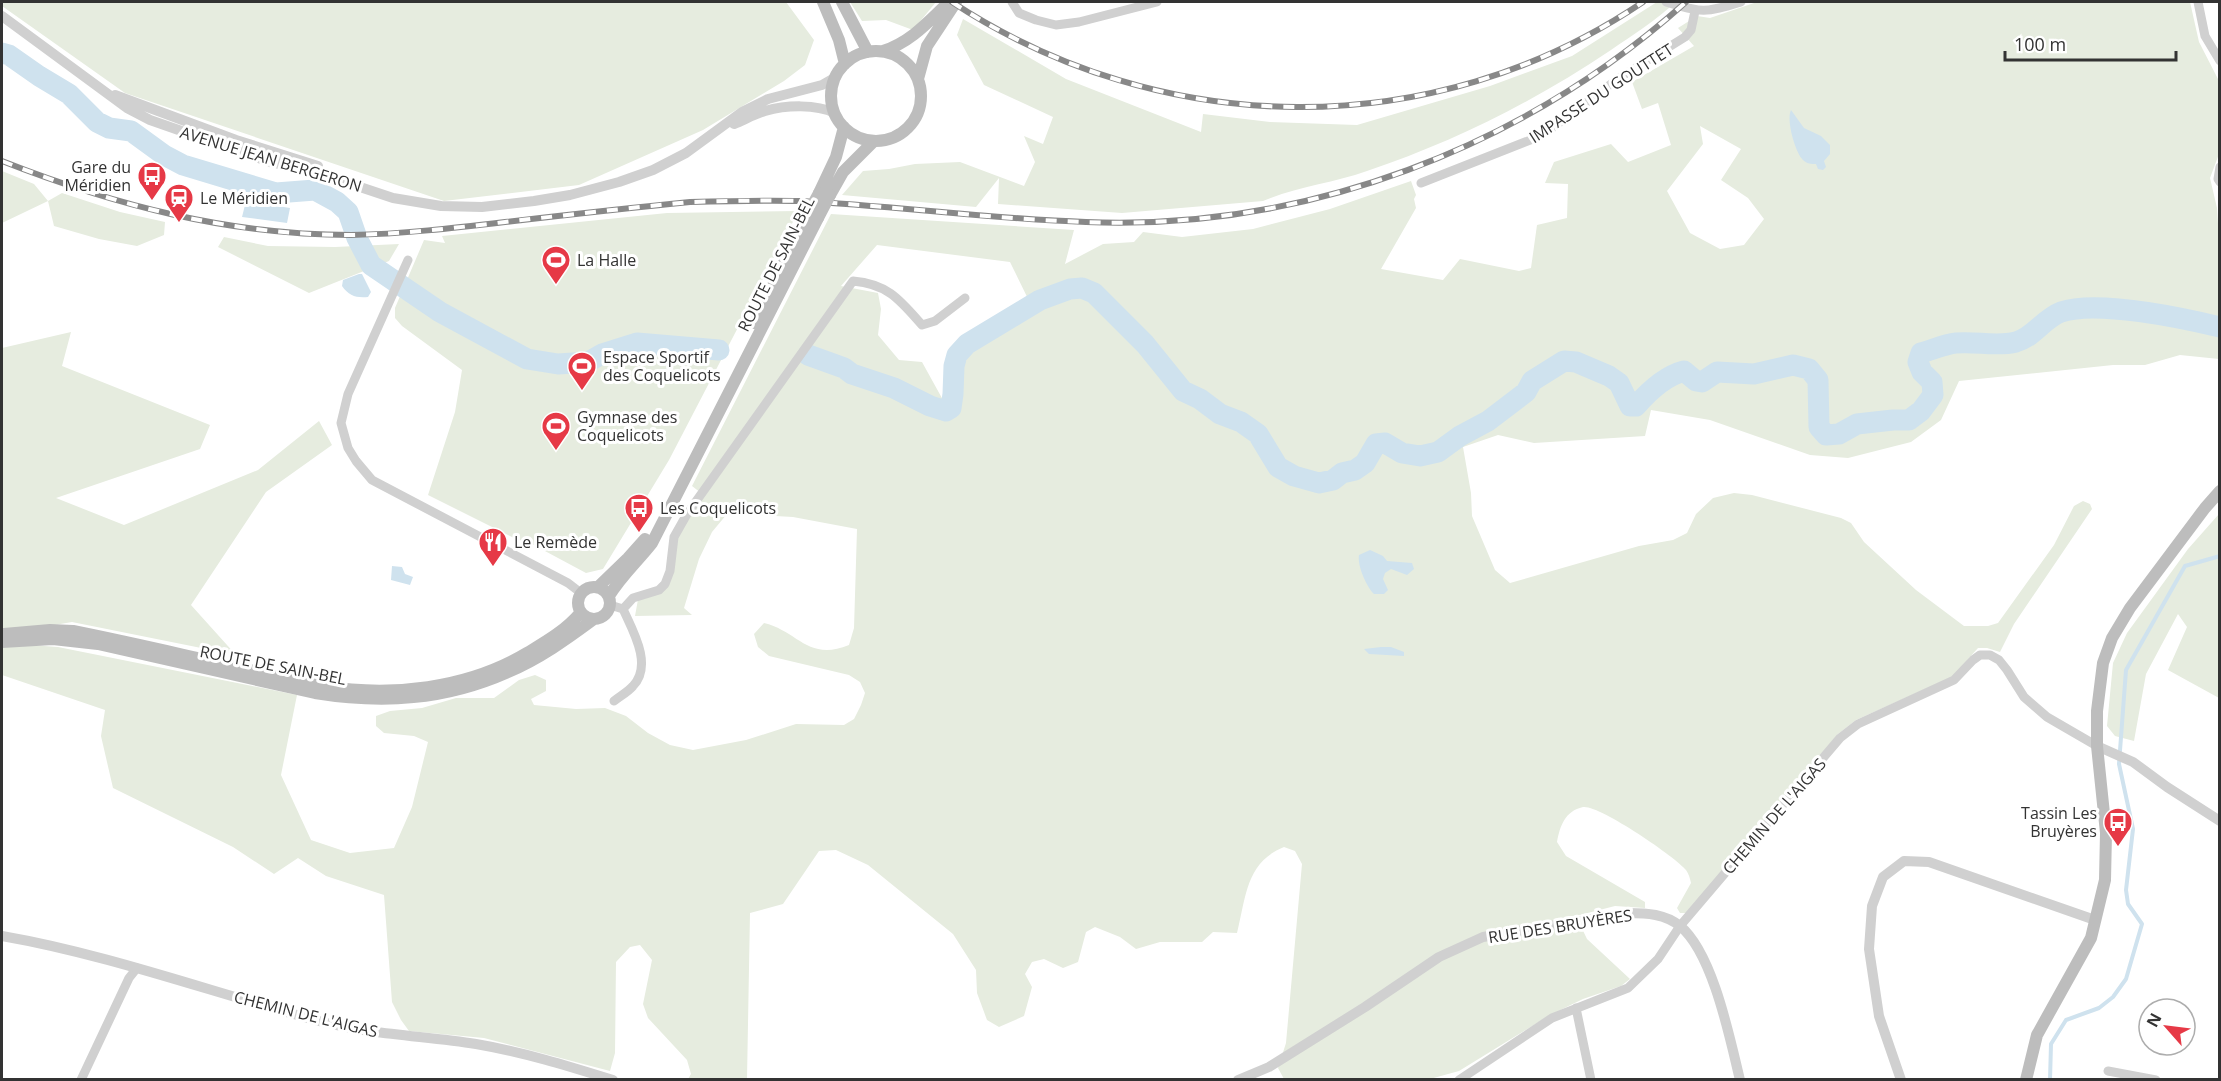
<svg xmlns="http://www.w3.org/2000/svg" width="2221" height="1081" viewBox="0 0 2221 1081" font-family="'Open Sans',sans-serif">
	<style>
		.green { fill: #e6ecdf; fill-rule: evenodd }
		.water { fill: #cfe2ee }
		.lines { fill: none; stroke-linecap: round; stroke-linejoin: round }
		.stream { stroke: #cfe2ee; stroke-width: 4 }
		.river { stroke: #cfe2ee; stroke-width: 21 }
		.minor { stroke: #d0d0d0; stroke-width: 9 }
		.tertiary { stroke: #d0d0d0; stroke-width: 10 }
		.secondary { stroke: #bdbdbd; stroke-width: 12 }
		.rail-casing { stroke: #888; stroke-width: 6 }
		.rail { stroke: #fff; stroke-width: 4; stroke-dasharray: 11; stroke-linecap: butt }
		.secondary-bridge { stroke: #bdbdbd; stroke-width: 12 }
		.labels { text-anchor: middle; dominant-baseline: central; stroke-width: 6; stroke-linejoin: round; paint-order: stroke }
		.street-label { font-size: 16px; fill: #333; stroke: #fff }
		.poi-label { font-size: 16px; fill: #333; stroke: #fff; text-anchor: start }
	</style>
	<rect width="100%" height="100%" fill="#fff"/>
	<path class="green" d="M2,2H786L814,40L805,65L784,81L703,130L579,185L444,201L125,93L2,6Z
		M850,2H936L913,30L886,20L862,21Z
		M1657,2H1676C1656,20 1633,35 1611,50C1535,101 1454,142 1367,171C1333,183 1296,187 1263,201L1122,213L998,204L999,178L976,207L842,195L863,171L889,169L915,164L960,162L1024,186L1035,162L1024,136L1043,144L1053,117L984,85L957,35L963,19L1066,79L1201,132L1203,114L1270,122L1357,125L1490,86L1572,56Z
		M1757,2H2190L2199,42L2219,81V154L2210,178L2217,208L2219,240V359L2180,355L2145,365H2113L1959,381L1941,420L1911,442L1848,458L1810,455L1710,420L1651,410L1645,436L1534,443L1498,435L1463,447L1471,493L1472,516L1495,570L1510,583L1639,546L1673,540L1687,533L1696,514L1713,498L1734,493L1752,495L1841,518L1851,523L1864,542L1916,590L1964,626H1988L1998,623L2054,545L2074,506L2083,501L2090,504L2092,509L2014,624L2000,652L1987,648H1978L1952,677L1856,720L1838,734L1687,913H1680L1677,908L1691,883C1690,879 1689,874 1686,870C1676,857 1598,804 1583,807C1565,811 1560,826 1557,842L1566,856L1645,902V908L1615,906L1576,916L1587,939L1630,979L1621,986L1583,999L1550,1015L1459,1071L1430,1079H1284L1278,1068L1286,1043L1302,864L1295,851L1284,847C1246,862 1246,897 1237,933L1213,932L1202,942H1160L1136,949L1120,937L1095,927L1086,932L1078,962L1063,968L1044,959L1032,962L1025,974L1032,987L1024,1016L999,1027L987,1020L977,993L976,970L953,934L868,865L836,850L819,851L783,904L750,913L747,1079H688L691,1074L687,1060L648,1018L643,1004L652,960L640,945L630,947L616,962L615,1053L610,1071L484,1038L409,1031L401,1020L392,1002L384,895L326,876L298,858L274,874L233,847L113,788L101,736L105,710L2,675V643L58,647L297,695L281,775L311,840L350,853L394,848L412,807L428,742L414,736L384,733L376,726V716L390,711L422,708L456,698H494L519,680L535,675L546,680V691L531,699L534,705L576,709L605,708L626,716L648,733L670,745L693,750L746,740L796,724L844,725L854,719L861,705L865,693L860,682L849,675L769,656L758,647L754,634L764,623C798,631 808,662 849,645L854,628L857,529L793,517L739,514L732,508L712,532L699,559L684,608L692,615L635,616L639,594L665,583L674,537L701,493L692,486L831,214L1074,230L1065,264L1103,244L1134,242L1143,232L1182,237L1253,229L1330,209L1411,181L1416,195L1414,199L1416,208L1381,269L1443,280L1460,259L1519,271L1531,268L1537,225L1567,218L1568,184L1545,183L1554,162L1611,144L1628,162L1671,145L1658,103L1642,109L1632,82L1694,46L1678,28L1697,16L1710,18ZM1700,126L1741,149L1721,180L1748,198L1764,219L1744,245L1720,249L1690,233L1667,191L1703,144ZM877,245L1010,262L1033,309L967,349C952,368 960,390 953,411L948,413L938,412L943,400L922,362L899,360L878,335L881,309L878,293L841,286Z
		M2,171L34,184L48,201L62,193L120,212L165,222L164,235L137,246L99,239L54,226L48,201L2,223Z
		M797,211V214L669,460L603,569L586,573L530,543L516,539L428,495L455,412L462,370L402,326L395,318V308L424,240L445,243L442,236L667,213Z
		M224,237L268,246L335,247L399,244L389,261L309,293L218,247Z
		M71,332L62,366L210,425L200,449L56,498L124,525L258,470L319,421L332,445L266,492L191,605L236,655L72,622L2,634V348Z
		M2219,514V698L2168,670L2187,627L2178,614L2146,674L2134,741L2115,736L2107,726L2113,663L2127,633L2188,549Z"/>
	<path class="water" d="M1791,110L1804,128L1821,136L1830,145V154L1824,161L1826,167L1823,170L1818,169L1816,164C1811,164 1807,164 1803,160C1795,152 1786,120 1791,110Z
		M246,201L290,208L287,223L242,217Z
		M359,274H362L371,292L368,297C356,298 349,296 342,286L343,280Z
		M1370,550L1383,556L1387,561L1412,563L1414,569L1407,575L1391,569L1385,573L1383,579L1388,590L1384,594H1374C1367,587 1357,566 1359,555Z
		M392,566L402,567L405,574L413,577L410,585L391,580Z
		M1381,647H1391L1404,652V656L1369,654L1364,649Z"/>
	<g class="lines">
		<path class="stream" d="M2050,1080L2051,1044L2066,1020L2099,1008L2113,997L2126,979L2142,924L2128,904L2126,890L2133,829L2119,764L2126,670L2185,566L2220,556"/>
		<path class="river" d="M2,53L9,55L39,76L69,94L97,122L109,128L131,131L164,155L183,165L276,193L315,190L337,202L348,212L357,238L371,265L440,312L527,359L558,364L588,362L602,354L637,343L719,350
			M808,355L844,368L852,374L894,388L930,406L946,411L951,408L953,394L954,366L957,355L967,344L1040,300L1070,289L1082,288L1094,293L1145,344L1183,391L1200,399L1220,414L1241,422L1258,434L1278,467L1294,476L1319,483L1333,480L1342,473L1355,470L1365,463L1376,444L1385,443L1402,453L1420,456L1438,452L1460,436L1488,421L1526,392L1532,381L1564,361L1576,362L1609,376L1619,383L1630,406H1636C1649,391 1665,376 1684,371L1696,381L1702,382L1717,372L1754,374L1793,365L1809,369L1818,380L1819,427L1826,435L1839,434L1857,424L1893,420H1909L1921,411L1933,395L1932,382L1922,372L1918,362L1921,353C1932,350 1945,344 1956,343C1976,341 1996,347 2016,342C2034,337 2043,319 2061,312C2097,300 2182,318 2220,327"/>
		<path class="minor" d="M1012,2L1019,13L1036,20L1056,25L1079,22L1157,2
			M1666,2C1702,13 1705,13 1741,2
			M2198,2L2205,36L2220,61
			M2220,167L2218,179L2220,182
			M1421,183L1543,135L1619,78L1685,37L1691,30L1695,11
			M408,260L348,394L341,423L348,448L356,461L372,480L568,583L581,593
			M610,605L623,609C633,631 653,665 633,686C628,692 620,696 614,701
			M623,609L633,598L659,590L665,584L670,571L674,537L687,514L853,281C888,284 900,300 922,325L935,321L965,298
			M1576,1008L1591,1080
			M2108,1071L2156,1080
			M81,1080L129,978L137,968
			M1459,1080L1552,1018L1628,988L1658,959L1680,926L1840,738L1858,724L1954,680L1973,660L1980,655H1990L1999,660L2007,670L2024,697L2047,717L2097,746"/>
		<path class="tertiary" d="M2,16L127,108L150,120L270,162L309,170L393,198L441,206L482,207L534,201L570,195L619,182L653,170L686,153L742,112L768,99L822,85L836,77
			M115,95L236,140L318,166
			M734,124C744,120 755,114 765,111C786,105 816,104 835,113
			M2097,746L2133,762L2167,787L2220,821
			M2,936C111,955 216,994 323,1022C374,1035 425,1036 476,1044C523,1052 568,1066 613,1080
			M1238,1080L1269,1067L1365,1007L1439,957L1483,937L1628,913C1647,913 1665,914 1680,926C1713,953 1730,1039 1740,1080
			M1901,1080L1879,1016L1869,949L1872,906L1883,877L1904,861L1929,862L2095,920"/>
		<path class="secondary" d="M823,2L839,40L845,64
			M842,2L868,52
			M883,51C911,42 928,22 949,2
			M831 96a45 45 0 1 1 90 0a45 45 0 1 1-90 0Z
			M918,79L927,46L956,2
			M819,193L836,157L844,127
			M830,195L843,172L874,141
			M755,323L806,217
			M578 603a16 16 0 1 1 32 0a16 16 0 1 1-32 0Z
			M598,587L628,558L645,539
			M609,596C621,576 638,561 652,543L818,218
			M4,634L50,630L73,631C128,642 183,655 238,667C266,674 295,682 323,686C391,697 467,689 527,653C547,641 566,630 581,612
			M2,642L53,639L98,644L315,693C383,704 445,700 508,672C539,659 567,639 594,619
			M2026,1080L2037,1035L2091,938L2105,880L2106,833L2097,746V711L2103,663L2112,638L2130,608L2205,508L2220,491"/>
		<g class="rail-casing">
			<path id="rail" d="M952,2C1162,140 1433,144 1643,2
				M2,161C114,205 229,235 351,235C402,234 454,228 505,222C566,215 628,208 690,202C727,201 764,200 801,201C896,206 991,219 1086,222C1306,231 1523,148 1686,2"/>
		</g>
		<use href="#rail" class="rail"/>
		<path class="secondary-bridge" d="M806,217L819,193
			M818,218L830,195"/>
	</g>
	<defs>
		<g id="bus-pin" transform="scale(1.5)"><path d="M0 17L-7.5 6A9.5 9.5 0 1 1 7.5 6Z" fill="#e63946" stroke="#fff"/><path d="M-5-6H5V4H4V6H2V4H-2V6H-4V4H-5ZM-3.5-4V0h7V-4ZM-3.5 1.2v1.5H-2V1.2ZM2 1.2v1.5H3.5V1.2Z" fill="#fff"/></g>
		<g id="station-pin" transform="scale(1.5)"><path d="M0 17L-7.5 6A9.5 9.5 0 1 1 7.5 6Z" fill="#e63946" stroke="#fff"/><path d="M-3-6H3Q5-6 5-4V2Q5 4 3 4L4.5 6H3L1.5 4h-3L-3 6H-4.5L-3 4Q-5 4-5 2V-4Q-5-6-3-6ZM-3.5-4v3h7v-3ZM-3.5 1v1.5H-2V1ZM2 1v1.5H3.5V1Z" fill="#fff"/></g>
		<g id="stadium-pin" transform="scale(1.5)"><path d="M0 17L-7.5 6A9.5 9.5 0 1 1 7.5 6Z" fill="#e63946" stroke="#fff"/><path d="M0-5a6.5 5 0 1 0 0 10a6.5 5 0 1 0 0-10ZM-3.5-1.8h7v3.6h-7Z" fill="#fff"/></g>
		<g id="restaurant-pin" transform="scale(1.5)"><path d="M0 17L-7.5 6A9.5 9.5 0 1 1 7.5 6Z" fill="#e63946" stroke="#fff"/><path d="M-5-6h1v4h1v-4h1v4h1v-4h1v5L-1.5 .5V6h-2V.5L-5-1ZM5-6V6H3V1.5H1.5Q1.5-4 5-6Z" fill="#fff"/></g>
	</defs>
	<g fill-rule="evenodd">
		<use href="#bus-pin" x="152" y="176"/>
		<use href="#station-pin" x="179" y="198"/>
		<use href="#stadium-pin" x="556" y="260"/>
		<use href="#stadium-pin" x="582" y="366"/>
		<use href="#stadium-pin" x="556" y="426"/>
		<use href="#bus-pin" x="639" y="508"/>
		<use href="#restaurant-pin" x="493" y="542"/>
		<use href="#bus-pin" x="2118" y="822"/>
	</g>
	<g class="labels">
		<g class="street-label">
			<text transform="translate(1601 93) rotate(-33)">IMPASSE DU GOUTTET</text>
			<text transform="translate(271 159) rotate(17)">AVENUE JEAN BERGERON</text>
			<text transform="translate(776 264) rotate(-63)">ROUTE DE SAIN-BEL</text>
			<text transform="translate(273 665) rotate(11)">ROUTE DE SAIN-BEL</text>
			<text transform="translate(1774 816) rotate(-49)">CHEMIN DE L'AIGAS</text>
			<text transform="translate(1560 926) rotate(-9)">RUE DES BRUYÈRES</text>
			<text transform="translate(306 1014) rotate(14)">CHEMIN DE L'AIGAS</text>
		</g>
		<g class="poi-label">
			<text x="131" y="167" text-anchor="end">Gare du<tspan x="131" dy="18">Méridien</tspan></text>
			<text x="200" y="198">Le Méridien</text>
			<text x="577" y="260">La Halle</text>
			<text x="603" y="357">Espace Sportif<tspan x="603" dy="18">des Coquelicots</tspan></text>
			<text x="577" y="417">Gymnase des<tspan x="577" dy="18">Coquelicots</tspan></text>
			<text x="660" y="508">Les Coquelicots</text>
			<text x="514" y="542">Le Remède</text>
			<text x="2097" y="813" text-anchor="end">Tassin Les<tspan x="2097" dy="18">Bruyères</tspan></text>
		</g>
	</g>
	<rect width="2221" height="1081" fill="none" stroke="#333333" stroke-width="6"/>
	<g transform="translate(2167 1027) rotate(298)"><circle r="28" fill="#ffffff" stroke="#adadad" stroke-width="1.5"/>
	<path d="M0-4.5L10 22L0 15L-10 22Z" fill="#e63946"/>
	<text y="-9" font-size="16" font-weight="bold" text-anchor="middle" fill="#333333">N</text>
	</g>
	<path d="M2005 51v9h171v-9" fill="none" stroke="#333333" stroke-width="3"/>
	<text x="2014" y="51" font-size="18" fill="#333333" stroke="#ffffff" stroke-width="4.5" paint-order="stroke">100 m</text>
</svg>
